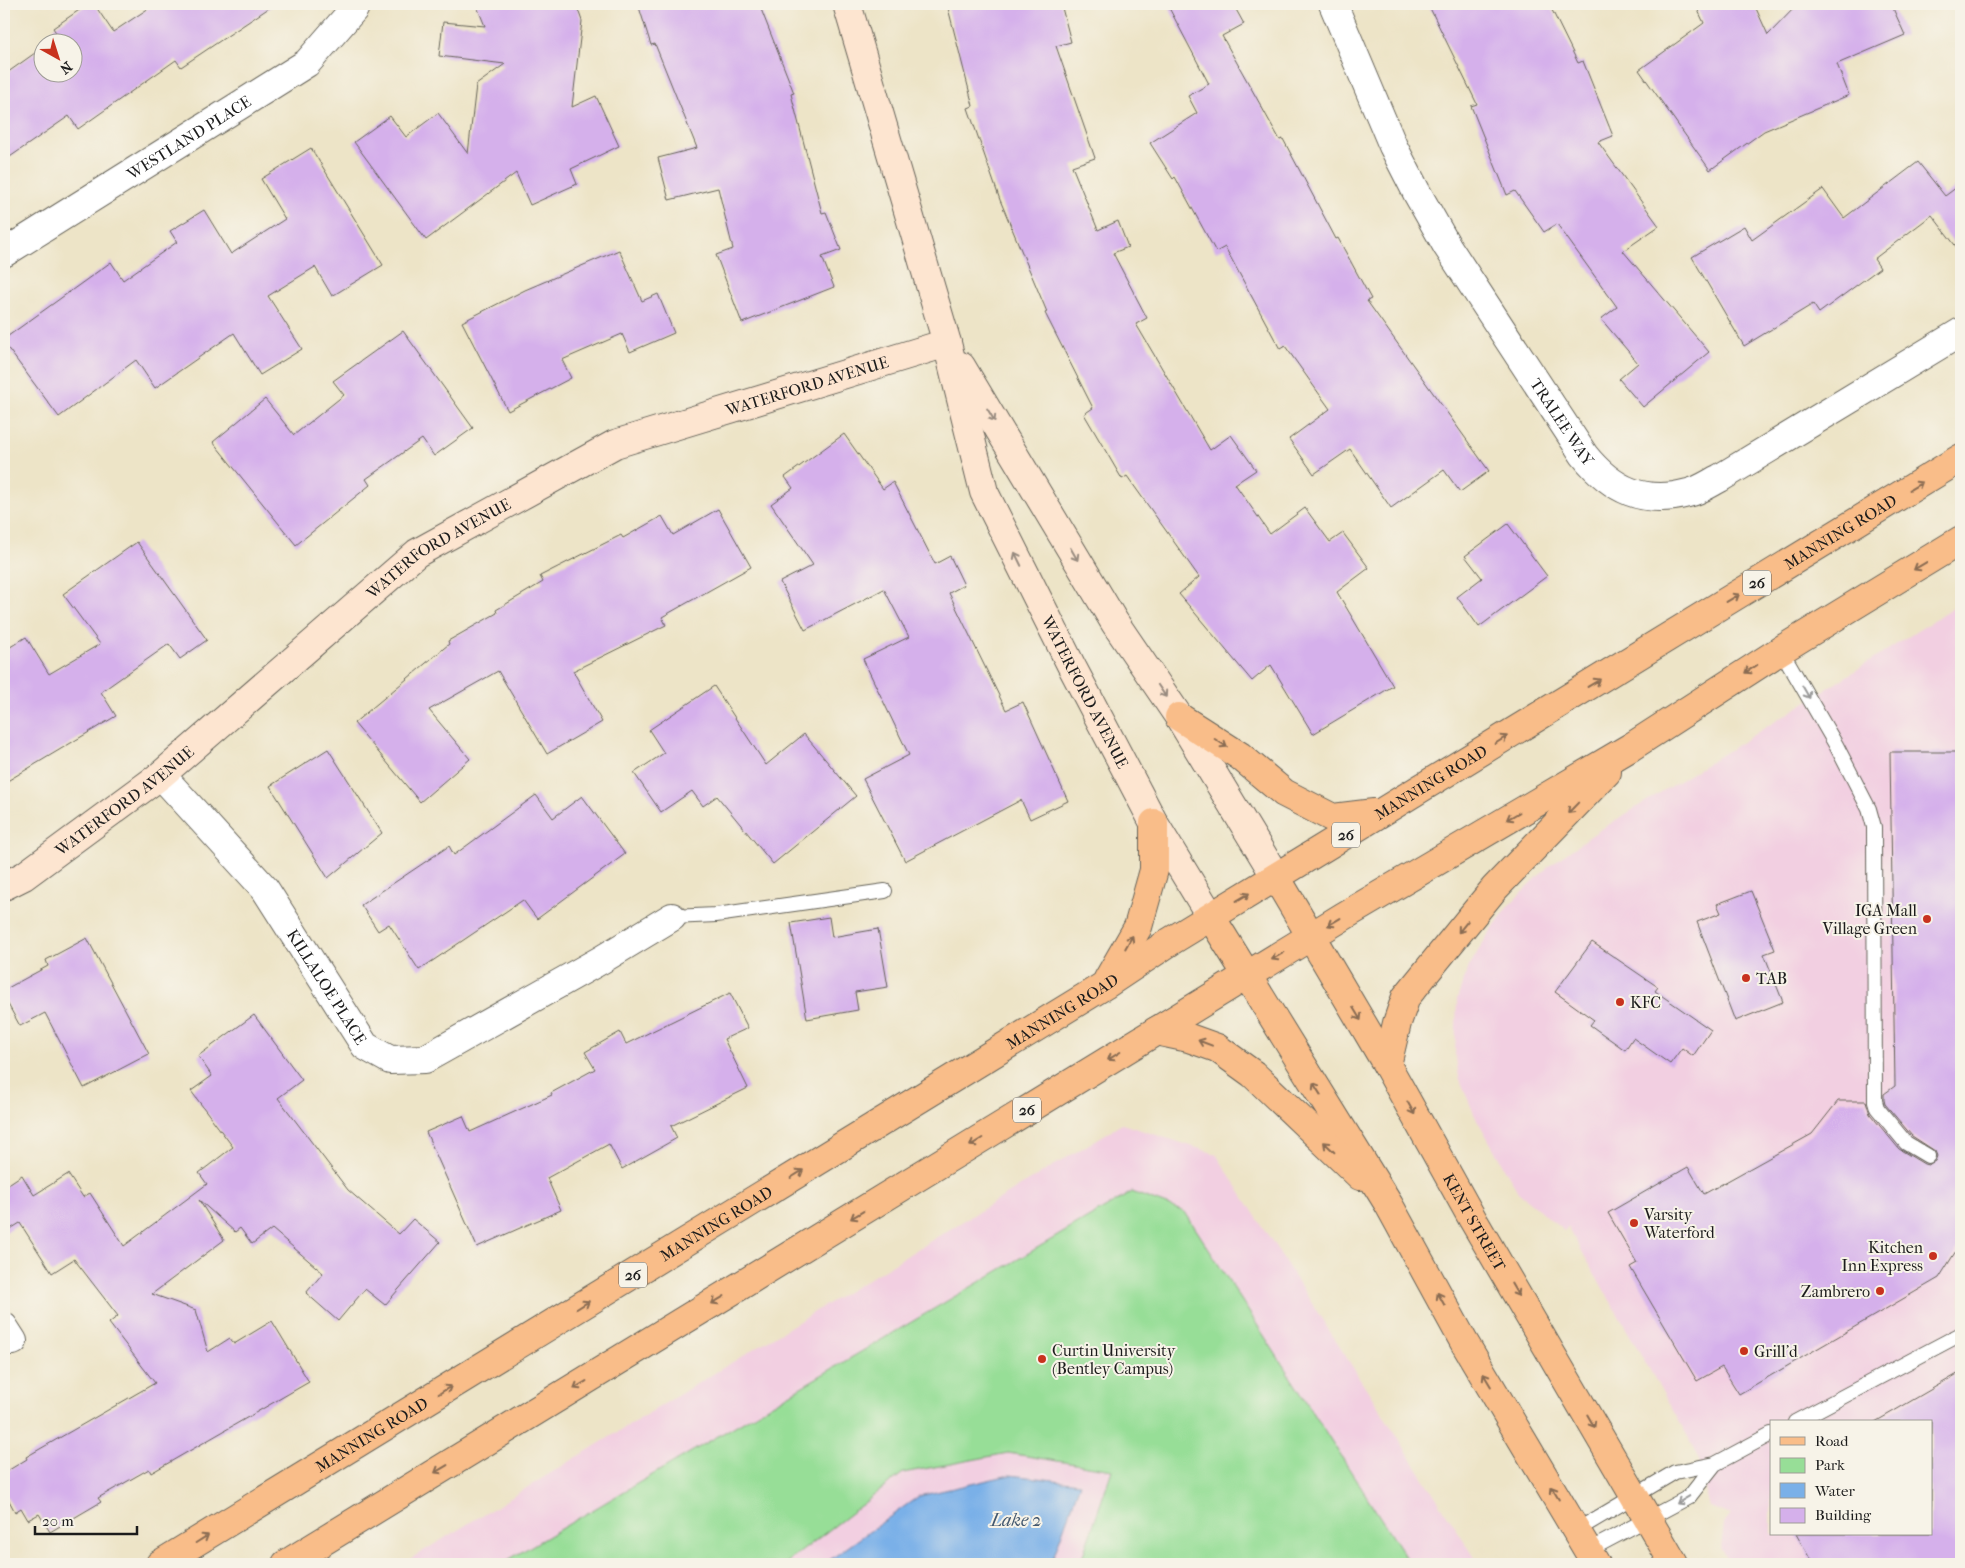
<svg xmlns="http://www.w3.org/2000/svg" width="1965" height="1568" viewBox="0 0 1965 1568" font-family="'IM FELL French Canon',serif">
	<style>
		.built { fill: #f2cfe1; fill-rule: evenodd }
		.green { fill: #97de97; stroke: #5a7d5a }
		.water { fill: #7ab0e8; stroke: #4b6682 }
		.building { fill: #d5b0eb }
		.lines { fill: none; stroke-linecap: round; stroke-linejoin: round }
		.lane-casing { stroke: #656258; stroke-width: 16 }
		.street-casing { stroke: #656258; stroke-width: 30 }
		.secondary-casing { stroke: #656258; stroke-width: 30 }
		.primary-casing { stroke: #656258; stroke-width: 30 }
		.lane { stroke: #fff; stroke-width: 14 }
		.street { stroke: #fff; stroke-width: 28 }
		.secondary { stroke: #fde5d0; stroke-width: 28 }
		.primary { stroke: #f9bd89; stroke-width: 28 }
		.oneway { stroke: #988b7f }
		.oneway2 { stroke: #8a6c52 }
		.oneway3 { stroke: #999 }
		.poi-dot { fill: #c8321e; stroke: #f7f3e8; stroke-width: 2 }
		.labels { text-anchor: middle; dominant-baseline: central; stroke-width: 4; stroke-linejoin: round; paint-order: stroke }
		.shield { fill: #f7f3e8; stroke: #5e5c59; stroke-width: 1 }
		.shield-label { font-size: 15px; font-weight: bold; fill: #1c1c1c }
		.street-label { font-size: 16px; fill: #1c1c1c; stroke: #f7f3e8 }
		.poi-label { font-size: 16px; fill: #1c1c1c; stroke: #f7f3e8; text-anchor: start }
		.water-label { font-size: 18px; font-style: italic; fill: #42576e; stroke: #f7f3e8 }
	</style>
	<rect width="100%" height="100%" fill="#f7f3e8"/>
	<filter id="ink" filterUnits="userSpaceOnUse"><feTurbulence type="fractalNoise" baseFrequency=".02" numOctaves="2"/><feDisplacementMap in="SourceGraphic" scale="10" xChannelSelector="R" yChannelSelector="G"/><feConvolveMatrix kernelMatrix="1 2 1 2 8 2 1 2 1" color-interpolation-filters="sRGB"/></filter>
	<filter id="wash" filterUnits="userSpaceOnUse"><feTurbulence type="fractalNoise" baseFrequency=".0096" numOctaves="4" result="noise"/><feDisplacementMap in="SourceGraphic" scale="20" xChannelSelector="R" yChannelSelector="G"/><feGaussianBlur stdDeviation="1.12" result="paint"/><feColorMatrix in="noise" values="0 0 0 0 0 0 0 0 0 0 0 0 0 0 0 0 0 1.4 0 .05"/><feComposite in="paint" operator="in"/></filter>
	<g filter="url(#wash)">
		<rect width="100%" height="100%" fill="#ede4c7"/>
		<path class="built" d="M1961,603V1564H1731L1721,1547L1724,1524L1731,1515L1710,1507L1695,1449L1568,1227L1564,1231L1518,1192L1474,1114L1459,1077L1455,1054L1457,999L1468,968L1486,938L1509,905L1549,866L1592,835L1797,708ZM1771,1422H1931V1534H1771Z
			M1122,1124L1216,1154L1479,1564H402Z"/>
		<path class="green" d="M1132,1192L1185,1212L1410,1564H1080L1112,1470L1008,1453L903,1473L785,1564H501Z"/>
		<path class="water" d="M1010,1475L1080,1483L1051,1564H824L919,1496Z"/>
		<g id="blocks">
			<path class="building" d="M88,4H94L113,32L155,4H275L181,67L176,60L78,129L69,116L4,161V75L42,48V72H72V42H51L59,37L53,28Z
				M476,4H576L582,21L572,107L596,96L619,146L571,169L577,184L530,205L516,173L426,240L354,142L390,116L406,137L438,113L468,154L476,85L505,64L439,56L443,22L485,26Z
				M638,4H759L794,93L791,94L822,213L826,212L841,250L822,257L834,287L742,323L716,255L733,249L718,188L669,200L658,158L697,148L655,44L651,45Z
				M947,4H1061L1071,42L1056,46L1095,158L1072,166L1098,230L1118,221L1128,247L1113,253L1147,318L1136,324L1210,450L1231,435L1256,470L1235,484L1270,534L1305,508L1330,542L1343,533L1369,568L1337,592L1393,686L1313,734L1271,665L1252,681L1179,594L1199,577L1127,476L1122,479L1084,414L1093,408L1045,313L1047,312L1000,200L968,108L973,106Z
				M1167,4H1233L1244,24L1222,36L1280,140L1283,139L1336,239L1338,238L1371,299L1367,301L1489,471L1460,492L1444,470L1391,508L1350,449L1314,474L1289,439L1330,409L1285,346L1280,349L1225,247L1216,252L1175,177L1173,179L1150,143L1197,113L1188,96L1209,84Z
				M1428,4H1549L1578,63L1583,61L1613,136L1598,142L1659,226L1623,251L1709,352L1643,407L1619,379L1638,363L1601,319L1617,307L1557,224L1544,232L1515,191L1507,195L1471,106L1477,104Z
				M1695,4H1754L1768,35L1798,4H1891L1905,35L1837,64L1849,95L1764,131L1710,170L1639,70L1704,23Z
				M311,148L383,265L332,296L315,267L268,296L302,349L260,375L234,333L155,388L136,360L59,417L4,343V339L111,262L123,280L177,242L170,231L204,210L231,254L285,219L261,179Z
				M1918,162L1945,196L1961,184V253L1932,215L1874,259L1880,268L1819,313L1813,304L1744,346L1692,257L1744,226L1752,240L1823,189L1844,218Z
				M619,250L642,301L658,294L674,333L630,352L622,334L562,360L571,378L508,411L462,322L525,290Z
				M403,331L473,428L434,456L422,439L366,479L370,485L296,545L213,442L265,399L294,435L344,395L333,381Z
				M844,434L883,489L893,482L935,564L950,556L964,585L949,593L1006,710L1023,702L1068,801L1030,819L1021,800L905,861L863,779L909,755L863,659L909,637L884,589L805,630L780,582L813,565L771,504L793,488L785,477Z
				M718,509L751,567L662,617L666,625L573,671L602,722L547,754L498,671L429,710L470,759L420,802L354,723L449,644L448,641L497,613L496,610L543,582L540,576L621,535L623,538L662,516L673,535Z
				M1508,524L1547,576L1479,627L1457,597L1482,578L1465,556Z
				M137,542L207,640L180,659L169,644L101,692L116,716L4,783V651L26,637L49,674L100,644L63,594Z
				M714,686L766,765L804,734L856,796L773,864L717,796L703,806L692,791L661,812L634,773L664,753L649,730Z
				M328,749L382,833L328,878L270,786Z
				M1890,752H1961V1243L1939,1278L1739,1394L1722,1367L1697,1381L1630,1267L1637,1263L1608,1213L1688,1167L1704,1194L1812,1134L1838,1101H1866L1870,1114L1899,1149L1924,1164L1928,1165L1935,1161L1937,1156L1935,1151L1912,1136L1885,1104L1884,1100V1094L1895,1086Z
				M536,795L553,818L582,796L625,854L537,919L523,900L419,970L389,924L378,931L361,905L449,846L454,855Z
				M1751,891L1775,950L1764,954L1783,1002L1735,1021L1697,922L1721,913L1717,904Z
				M829,917L832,937L878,929L888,987L855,992L858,1010L807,1019L791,923Z
				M87,938L149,1054L84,1088L45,1013L20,1026L4,997V990L48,966L46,960Z
				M1592,942L1658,987L1655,991L1711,1030L1693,1056L1682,1048L1670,1064L1633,1038L1625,1050L1590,1025L1594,1020L1555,992Z
				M730,993L748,1028L724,1039L748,1088L671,1126L677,1138L622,1169L609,1144L547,1178L561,1210L477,1247L426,1132L463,1116L470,1132L552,1095L551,1093L595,1069L585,1052L620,1032L626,1044Z
				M254,1015L302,1080L278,1098L348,1190L399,1234L413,1219L440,1242L385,1305L365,1289L338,1321L306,1293L323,1273L272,1229L252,1244L240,1228L235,1232L199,1200L224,1240L152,1294L196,1310L208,1352L230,1338L234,1344L272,1321L309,1382L151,1473L149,1469L98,1498L101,1502L50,1532L39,1514L28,1520L21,1508L15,1512L4,1491V1473L27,1459L26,1457L155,1383L109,1323L118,1316L74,1259L52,1273L20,1223L4,1233V1187L22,1175L34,1195L68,1174L83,1197L90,1193L124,1246L207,1184L199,1173L233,1147L191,1091L212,1076L198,1056Z
				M1961,1372V1564H1813L1796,1534H1931V1422H1875Z"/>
		</g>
	</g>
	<g filter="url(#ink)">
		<use href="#blocks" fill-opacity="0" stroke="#656258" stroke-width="1"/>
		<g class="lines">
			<g class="lane-casing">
				<path id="lane" d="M1781,650L1836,745L1869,809L1874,827L1875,1101L1877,1108L1906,1143L1928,1156
					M672,917L716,915L885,891
					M1795,1422L1961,1334
					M1577,1530L1675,1472L1715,1464L1771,1434
					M1589,1550L1689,1497L1715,1464"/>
			</g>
			<g class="street-casing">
				<g id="street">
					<path id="s1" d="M1333,4L1393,146L1417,193L1447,246L1584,455C1612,490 1644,505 1688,493C1699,491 1710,483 1720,478L1961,332"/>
					<path id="s2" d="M4,253L307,63L354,9L352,4"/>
					<path id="s3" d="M161,775L265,889L365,1046L390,1060L425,1059L601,960L672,917"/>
					<path d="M4,1327L13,1341"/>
				</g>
			</g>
			<g class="secondary-casing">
				<g id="secondary">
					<path id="s4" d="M847,4L947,343L984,492L1071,665L1154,823L1211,917"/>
					<path d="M961,366L1115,623L1179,717L1276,877"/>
					<path id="s5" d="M4,886L24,876L161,775L417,553L615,444L947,343"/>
				</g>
			</g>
			<g class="primary-casing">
				<g id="primary">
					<path d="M1179,717L1240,756L1284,793L1333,818L1374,813"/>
					<path id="s6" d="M1276,877L1387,1065L1472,1218L1674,1564"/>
					<path d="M1211,917L1389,1205L1464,1342L1596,1564"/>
					<path d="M1108,979L1138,927L1154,870V823"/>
					<path d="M1156,1031L1189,1038L1217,1048L1253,1074L1360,1176"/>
					<path d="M1387,1065L1397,1023L1406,997L1494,889L1607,772"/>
					<path id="s7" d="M160,1564L1105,985L1171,941L1961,458"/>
					<path d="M286,1564L1344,916L1631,747L1781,650L1961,540"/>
				</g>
			</g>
			<use href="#lane" class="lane"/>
			<use href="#street" class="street"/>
			<use href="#secondary" class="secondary"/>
			<use href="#primary" class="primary"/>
		</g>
		<defs><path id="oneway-shaft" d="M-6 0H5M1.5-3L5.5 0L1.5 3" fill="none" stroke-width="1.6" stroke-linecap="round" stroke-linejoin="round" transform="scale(1.25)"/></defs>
		<g class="oneway">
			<use href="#oneway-shaft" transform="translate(991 415) rotate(59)"/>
			<use href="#oneway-shaft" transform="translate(1074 554) rotate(60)"/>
			<use href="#oneway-shaft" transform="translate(1018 559) rotate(-116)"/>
			<use href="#oneway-shaft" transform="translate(1162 691) rotate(56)"/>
		</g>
		<g class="oneway2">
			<use href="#oneway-shaft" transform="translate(1916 486) rotate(-31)"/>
			<use href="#oneway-shaft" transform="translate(1920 566) rotate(149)"/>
			<use href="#oneway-shaft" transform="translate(1733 598) rotate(-31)"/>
			<use href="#oneway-shaft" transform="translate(1751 669) rotate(147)"/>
			<use href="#oneway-shaft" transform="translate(1594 683) rotate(-31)"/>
			<use href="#oneway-shaft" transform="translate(1501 740) rotate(-32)"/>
			<use href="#oneway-shaft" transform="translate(1221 743) rotate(32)"/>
			<use href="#oneway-shaft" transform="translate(1573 808) rotate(134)"/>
			<use href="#oneway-shaft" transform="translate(1513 816) rotate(150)"/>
			<use href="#oneway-shaft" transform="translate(1243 897) rotate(-31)"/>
			<use href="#oneway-shaft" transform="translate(1334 922) rotate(149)"/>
			<use href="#oneway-shaft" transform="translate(1463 927) rotate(129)"/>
			<use href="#oneway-shaft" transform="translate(1129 942) rotate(-60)"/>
			<use href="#oneway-shaft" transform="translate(1278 956) rotate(149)"/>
			<use href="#oneway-shaft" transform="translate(1357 1014) rotate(59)"/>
			<use href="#oneway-shaft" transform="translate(1205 1043) rotate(-159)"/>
			<use href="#oneway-shaft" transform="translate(1114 1056) rotate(148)"/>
			<use href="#oneway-shaft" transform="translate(1317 1089) rotate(-122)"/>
			<use href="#oneway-shaft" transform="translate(1411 1108) rotate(61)"/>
			<use href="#oneway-shaft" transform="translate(976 1142) rotate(148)"/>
			<use href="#oneway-shaft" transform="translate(1329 1147) rotate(-136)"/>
			<use href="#oneway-shaft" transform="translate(797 1174) rotate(-32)"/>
			<use href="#oneway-shaft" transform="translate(857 1215) rotate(149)"/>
			<use href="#oneway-shaft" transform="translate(1515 1290) rotate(60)"/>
			<use href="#oneway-shaft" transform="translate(1441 1299) rotate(-119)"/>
			<use href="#oneway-shaft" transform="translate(718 1300) rotate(149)"/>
			<use href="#oneway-shaft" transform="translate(583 1305) rotate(-32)"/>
			<use href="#oneway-shaft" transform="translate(1487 1380) rotate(-121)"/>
			<use href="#oneway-shaft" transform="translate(580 1385) rotate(149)"/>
			<use href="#oneway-shaft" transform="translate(445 1390) rotate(-32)"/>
			<use href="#oneway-shaft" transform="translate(1591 1421) rotate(60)"/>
			<use href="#oneway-shaft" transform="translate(441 1469) rotate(149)"/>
			<use href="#oneway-shaft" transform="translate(1555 1493) rotate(-121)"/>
			<use href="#oneway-shaft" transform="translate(202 1539) rotate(-32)"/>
		</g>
		<g class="oneway3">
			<use href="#oneway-shaft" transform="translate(1806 692) rotate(60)"/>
			<use href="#oneway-shaft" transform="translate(1683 1500) rotate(149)"/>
		</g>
	</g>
	<g class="poi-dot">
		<circle cx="1927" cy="919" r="5"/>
		<circle cx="1746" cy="978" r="5"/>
		<circle cx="1620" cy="1002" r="5"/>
		<circle cx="1634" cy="1223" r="5"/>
		<circle cx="1933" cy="1256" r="5"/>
		<circle cx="1880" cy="1291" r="5"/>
		<circle cx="1744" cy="1351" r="5"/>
		<circle cx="1042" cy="1359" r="5"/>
	</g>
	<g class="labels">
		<g class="shield">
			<rect x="1743" y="570.5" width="28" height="25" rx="4"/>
			<rect x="1332" y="822.5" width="28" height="25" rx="4"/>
			<rect x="1013" y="1097.5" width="28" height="25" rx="4"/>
			<rect x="619" y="1262.5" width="28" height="25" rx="4"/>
		</g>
		<g class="shield-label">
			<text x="1757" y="583">26</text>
			<text x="1346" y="835">26</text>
			<text x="1027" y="1110">26</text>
			<text x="633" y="1275">26</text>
		</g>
		<g class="street-label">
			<text stroke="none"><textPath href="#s2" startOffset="218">WESTLAND PLACE</textPath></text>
			<text stroke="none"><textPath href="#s5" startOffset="958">WATERFORD AVENUE</textPath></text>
			<text stroke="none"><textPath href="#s1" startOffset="478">TRALEE WAY</textPath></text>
			<text stroke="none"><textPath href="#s7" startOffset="1972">MANNING ROAD</textPath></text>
			<text stroke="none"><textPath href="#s5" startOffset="552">WATERFORD AVENUE</textPath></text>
			<text stroke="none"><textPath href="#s4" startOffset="731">WATERFORD AVENUE</textPath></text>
			<text stroke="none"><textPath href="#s7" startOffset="1492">MANNING ROAD</textPath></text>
			<text stroke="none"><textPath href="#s5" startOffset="148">WATERFORD AVENUE</textPath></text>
			<text stroke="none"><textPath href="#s3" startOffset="270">KILLALOE PLACE</textPath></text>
			<text stroke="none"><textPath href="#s7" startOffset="1058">MANNING ROAD</textPath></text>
			<text stroke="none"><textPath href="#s6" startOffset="398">KENT STREET</textPath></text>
			<text stroke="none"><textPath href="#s7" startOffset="652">MANNING ROAD</textPath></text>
			<text stroke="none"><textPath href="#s7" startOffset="248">MANNING ROAD</textPath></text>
		</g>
		<g class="poi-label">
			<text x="1917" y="910" text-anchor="end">IGA Mall<tspan x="1917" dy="18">Village Green</tspan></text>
			<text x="1756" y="978">TAB</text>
			<text x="1630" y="1002">KFC</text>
			<text x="1644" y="1214">Varsity<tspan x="1644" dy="18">Waterford</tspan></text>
			<text x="1923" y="1247" text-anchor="end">Kitchen<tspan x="1923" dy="18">Inn Express</tspan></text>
			<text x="1870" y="1291" text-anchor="end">Zambrero</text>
			<text x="1052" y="1350">Curtin University<tspan x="1052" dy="18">(Bentley Campus)</tspan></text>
			<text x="1754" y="1351">Grill'd</text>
		</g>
		<g class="water-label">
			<text x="1016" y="1520">Lake 2</text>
		</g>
	</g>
	<rect width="1965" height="1568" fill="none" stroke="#f7f3e8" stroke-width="20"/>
	<rect x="1770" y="1420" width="162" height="115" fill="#f7f3e8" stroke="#9f9d96"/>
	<rect x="1780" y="1437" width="25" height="8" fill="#f9bd89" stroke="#9f9d96"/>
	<text x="1815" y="1446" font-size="15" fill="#1c1c1c">Road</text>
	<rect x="1780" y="1458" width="25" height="15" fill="#97de97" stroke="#9f9d96"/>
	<text x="1815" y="1470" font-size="15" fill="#1c1c1c">Park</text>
	<rect x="1780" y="1483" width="25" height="15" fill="#7ab0e8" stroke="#9f9d96"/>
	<text x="1815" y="1496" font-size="15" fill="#1c1c1c">Water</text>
	<rect x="1780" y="1508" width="25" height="15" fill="#d5b0eb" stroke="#9f9d96"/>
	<text x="1815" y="1520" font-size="15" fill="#1c1c1c">Building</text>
	<g transform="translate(58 58) rotate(141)"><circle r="24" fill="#f7f3e8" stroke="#9f9d96"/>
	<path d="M0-4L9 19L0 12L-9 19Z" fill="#c8321e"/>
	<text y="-8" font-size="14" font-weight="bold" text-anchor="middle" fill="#1c1c1c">N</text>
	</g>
	<path d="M35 1526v8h102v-8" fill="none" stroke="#1c1c1c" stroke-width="2.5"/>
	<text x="42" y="1526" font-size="15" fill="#1c1c1c" stroke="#f7f3e8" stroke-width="4" paint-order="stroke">20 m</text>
</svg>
